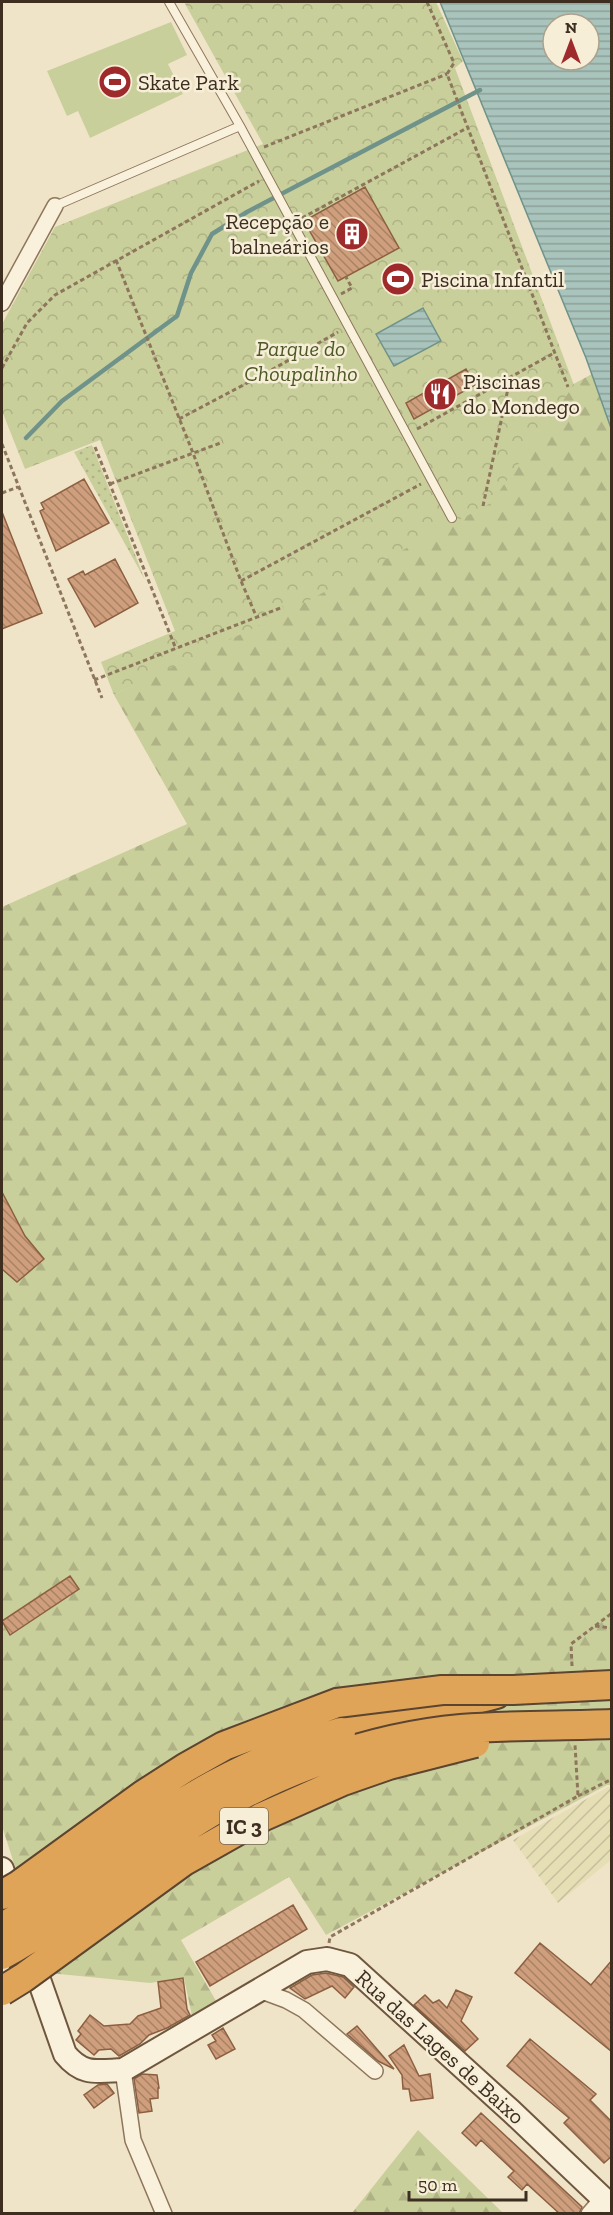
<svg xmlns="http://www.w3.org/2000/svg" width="613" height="2215" viewBox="0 0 613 2215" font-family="'Zilla Slab',serif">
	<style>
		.farmland { fill: url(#farmland-furrows) }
		.grass { fill: url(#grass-dots) }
		.forest { fill: url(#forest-firs) }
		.park { fill: url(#park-crowns) }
		.pitch { fill: #c9cf9b }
		.water { fill: url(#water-rules); stroke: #6f938a; stroke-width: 1.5; fill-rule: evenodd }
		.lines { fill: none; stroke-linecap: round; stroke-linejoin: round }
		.stream { stroke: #6f938a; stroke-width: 4.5 }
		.building { fill: url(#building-back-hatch); stroke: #8d5f41; stroke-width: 1.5 }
		.lane-casing { stroke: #8d765c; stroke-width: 10 }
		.street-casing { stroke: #8d765c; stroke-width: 18 }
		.secondary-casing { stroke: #6f573f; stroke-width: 26 }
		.highway-casing { stroke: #5b4430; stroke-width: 32 }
		.path { stroke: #8d765c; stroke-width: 3; stroke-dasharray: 4.5 3; stroke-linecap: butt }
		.lane { stroke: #faf1dc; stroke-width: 8 }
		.street { stroke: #faf1dc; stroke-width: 15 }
		.secondary { stroke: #faf1dc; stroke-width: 22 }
		.highway { stroke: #e0a458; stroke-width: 28 }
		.highway-bridge-casing { stroke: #5b4430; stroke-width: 32; stroke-linecap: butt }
		.highway-bridge { stroke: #e0a458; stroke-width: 28 }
		.labels { text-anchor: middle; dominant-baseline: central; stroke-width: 5; stroke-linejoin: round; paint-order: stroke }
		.shield { fill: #f7eed8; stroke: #756857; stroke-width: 1.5 }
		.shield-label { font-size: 21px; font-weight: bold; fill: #3d2e20 }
		.poi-label { font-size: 22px; fill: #3d2e20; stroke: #f7eed8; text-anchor: start }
		.park-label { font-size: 22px; font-style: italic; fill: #4d5a26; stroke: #f7eed8 }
		.street-label { font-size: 22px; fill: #3d2e20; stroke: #f7eed8 }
	</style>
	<defs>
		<pattern id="farmland-furrows" width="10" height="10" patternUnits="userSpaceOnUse" patternTransform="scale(1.5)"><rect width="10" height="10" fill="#e6deb5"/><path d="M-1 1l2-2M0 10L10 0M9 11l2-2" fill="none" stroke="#c6bf9b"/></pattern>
		<pattern id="grass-dots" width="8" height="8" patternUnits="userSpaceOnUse" patternTransform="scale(1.5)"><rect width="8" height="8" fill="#c9cf9b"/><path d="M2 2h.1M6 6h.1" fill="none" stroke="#aeb285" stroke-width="1.8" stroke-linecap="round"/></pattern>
		<pattern id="forest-firs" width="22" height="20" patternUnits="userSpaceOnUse" patternTransform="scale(1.5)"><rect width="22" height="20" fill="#c9cf9b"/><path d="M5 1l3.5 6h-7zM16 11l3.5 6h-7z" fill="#aeb285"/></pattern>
		<pattern id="park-crowns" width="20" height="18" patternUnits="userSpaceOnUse" patternTransform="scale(1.5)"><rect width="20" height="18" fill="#c9cf9b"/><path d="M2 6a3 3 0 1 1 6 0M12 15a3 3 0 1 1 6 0" fill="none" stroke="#aeb285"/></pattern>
		<pattern id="water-rules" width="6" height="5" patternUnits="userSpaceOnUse" patternTransform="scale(1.5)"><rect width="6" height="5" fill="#a9c4bc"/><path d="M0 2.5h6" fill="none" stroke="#8ba098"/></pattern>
		<pattern id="building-back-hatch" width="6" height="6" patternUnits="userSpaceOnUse" patternTransform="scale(1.5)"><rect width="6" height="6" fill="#cf9f7d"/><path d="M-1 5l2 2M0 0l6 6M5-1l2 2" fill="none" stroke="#a98266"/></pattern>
	</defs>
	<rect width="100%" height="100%" fill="#f0e4c8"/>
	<path class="farmland" d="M608,1787H611V1860L558,1903L513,1840Z"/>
	<path class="grass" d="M92,445L145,580L74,452Z"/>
	<path class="forest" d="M592,374L612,428L611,1785H607L326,1935L289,1877L181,1940L216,2001L192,2016L184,1978L150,1983L49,1973L2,1826V907L187,824L114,695L483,506L568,387Z
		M418,2130L503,2213H352Z"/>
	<path class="park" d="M184,2H436L463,61L455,68L574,385L491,503L285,613L114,695L101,662L175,631L100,440L25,469L2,411V324L55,227L263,144Z"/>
	<path class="pitch" d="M171,22L187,55L168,64L183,94L90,138L78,111L67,116L47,71Z"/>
	<path class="water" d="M440,2H611V428L586,358ZM553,24H589V60H553Z
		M403,267L411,282L394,292L386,277Z
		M423,308L441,341L394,366L376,334Z"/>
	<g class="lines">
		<path class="stream" d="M26,438L62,401L177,316L191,273L212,234L247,212L480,90"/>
	</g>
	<path class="building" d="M365,187L399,248L338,281L304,221Z
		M466,369L475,385L414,419L406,403Z
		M84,479L109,523L56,551L40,511L44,509L41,503Z
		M2,512L42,613L2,629Z
		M115,559L138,603L95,627L68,579L83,571L85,575Z
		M2,1192L25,1236L44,1259L17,1282L2,1269Z
		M70,1576L79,1589L10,1635L2,1621Z
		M293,1905L307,1929L210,1986L196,1962Z
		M540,1943L591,1985L612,1960V2052L515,1973Z
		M326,1973L343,1977L354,1987L345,1998L332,1986L305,1999L290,1988L312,1975Z
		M183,1978L187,2009L190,2015L167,2028L149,2035L140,2044L119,2056L111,2049L99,2050L94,2055L76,2040L81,2034L78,2031L90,2015L104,2026L130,2024L138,2016L161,2008L158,1982Z
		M456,1990L472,1997L461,2021L478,2039L465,2051L414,2005L425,1995L433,2003L439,2000L447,2008Z
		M357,2026L394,2069L378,2061L347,2034Z
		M223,2028L235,2049L216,2059L208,2045L216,2041L212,2035Z
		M530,2039L596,2094L590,2100L612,2122V2156L604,2163L564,2123L569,2118L507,2066Z
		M404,2045L419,2076L430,2074L433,2098L411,2101L409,2089H403L402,2075L389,2056Z
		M142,2074L157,2075L159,2088H158V2098L150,2099L152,2111L139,2113L134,2079Z
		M107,2084L114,2093L94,2108L84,2095L98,2085Z
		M481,2113L582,2207L579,2214H560L527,2184L522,2190L508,2177L514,2171L481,2140L476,2146L462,2133Z"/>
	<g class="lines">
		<g class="lane-casing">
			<path id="lane" d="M169,2L240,126L452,518
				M55,206L240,126"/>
		</g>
		<g class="street-casing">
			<path id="street" d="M2,303L55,206
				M259,1990L286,2000L304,2010L375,2071
				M123,2070L133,2140L164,2214
				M589,2214L602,2199"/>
		</g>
		<g class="secondary-casing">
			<path id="secondary" d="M2,1869L14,1906
				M30,1954L65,2054C83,2076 97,2071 123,2070L307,1962L327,1959L350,1965L511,2111L612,2207"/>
		</g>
		<g class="highway-casing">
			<path id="highway" d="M341,1732C392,1717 445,1708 496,1694"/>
		</g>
		<path class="path" d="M427,2L454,63L447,74L568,387
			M264,147L447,74
			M302,218L467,128
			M116,260L193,453L241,581L257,618
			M341,294L352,288L346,277
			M2,368L27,323L55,295L259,181
			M179,419L268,372L338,332
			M417,429L554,353
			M2,444L102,698
			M95,447L176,649
			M110,484L223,442
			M2,493L18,487
			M483,506L510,379
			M241,581L421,484
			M94,680L283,607
			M595,1626L612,1628
			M572,1666L571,1644L612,1613
			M578,1796L612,1779
			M329,1943L330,1937L578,1796L575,1745"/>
		<use href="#lane" class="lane"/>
		<use href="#street" class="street"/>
		<use href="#secondary" class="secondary"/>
		<use href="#highway" class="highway"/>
		<g class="highway-bridge-casing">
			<path id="highway-bridge" d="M2,1895L19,1885L143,1795L185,1768L224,1746L337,1703L442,1690H513L612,1685
				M2,1927C54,1899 99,1858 148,1825C207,1784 272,1753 341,1732
				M2,1955C72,1917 132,1861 200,1819C277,1771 371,1737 461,1729C511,1725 562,1726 612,1724
				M2,1991L23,1978L184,1861L262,1817L343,1781L389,1765L475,1743"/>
		</g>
		<use href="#highway-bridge" class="highway-bridge"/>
	</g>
	<defs>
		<g id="stadium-disc" transform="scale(1.725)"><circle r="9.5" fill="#9e2a2b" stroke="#f7eed8"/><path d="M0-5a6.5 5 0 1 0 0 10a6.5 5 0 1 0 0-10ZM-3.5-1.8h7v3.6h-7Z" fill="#fff"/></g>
		<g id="building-disc" transform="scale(1.725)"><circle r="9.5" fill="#9e2a2b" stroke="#f7eed8"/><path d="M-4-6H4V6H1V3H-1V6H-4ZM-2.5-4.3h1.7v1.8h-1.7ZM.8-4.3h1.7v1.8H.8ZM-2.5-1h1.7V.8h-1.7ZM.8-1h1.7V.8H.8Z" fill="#fff"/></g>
		<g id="restaurant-disc" transform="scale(1.725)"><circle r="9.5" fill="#9e2a2b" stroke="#f7eed8"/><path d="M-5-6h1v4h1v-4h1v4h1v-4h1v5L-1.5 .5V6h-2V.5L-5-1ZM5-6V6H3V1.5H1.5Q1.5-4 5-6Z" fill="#fff"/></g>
	</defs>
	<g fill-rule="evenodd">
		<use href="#stadium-disc" x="115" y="82"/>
		<use href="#building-disc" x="352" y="234"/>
		<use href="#stadium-disc" x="398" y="279"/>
		<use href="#restaurant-disc" x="440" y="394"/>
	</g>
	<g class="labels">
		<rect class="shield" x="220" y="1808" width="48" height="36" rx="4.5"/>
		<g class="shield-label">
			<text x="244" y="1826">IC 3</text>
		</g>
		<g class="poi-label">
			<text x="138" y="82">Skate Park</text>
			<text x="329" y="221" text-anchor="end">Recepção e<tspan x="329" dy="25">balneários</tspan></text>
			<text x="421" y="279">Piscina Infantil</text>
			<text x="463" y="381">Piscinas<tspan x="463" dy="25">do Mondego</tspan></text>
		</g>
		<g class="park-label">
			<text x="301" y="348">Parque do<tspan x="301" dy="25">Choupalinho</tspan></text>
		</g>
		<g class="street-label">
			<text transform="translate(440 2047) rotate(42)">Rua das Lages de Baixo</text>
		</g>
	</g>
	<rect width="613" height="2215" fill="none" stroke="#3d2e20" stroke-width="6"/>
	<g transform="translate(571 42)"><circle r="28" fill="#f7eed8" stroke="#ada18e" stroke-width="1.5"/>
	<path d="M0-4.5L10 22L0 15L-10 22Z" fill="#9e2a2b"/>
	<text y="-9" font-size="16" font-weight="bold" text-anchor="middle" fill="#3d2e20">N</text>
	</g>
	<path d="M409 2191v9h117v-9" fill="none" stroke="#3d2e20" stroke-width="3"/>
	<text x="418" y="2191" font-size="18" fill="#3d2e20" stroke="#f7eed8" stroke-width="4.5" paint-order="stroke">50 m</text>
</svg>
